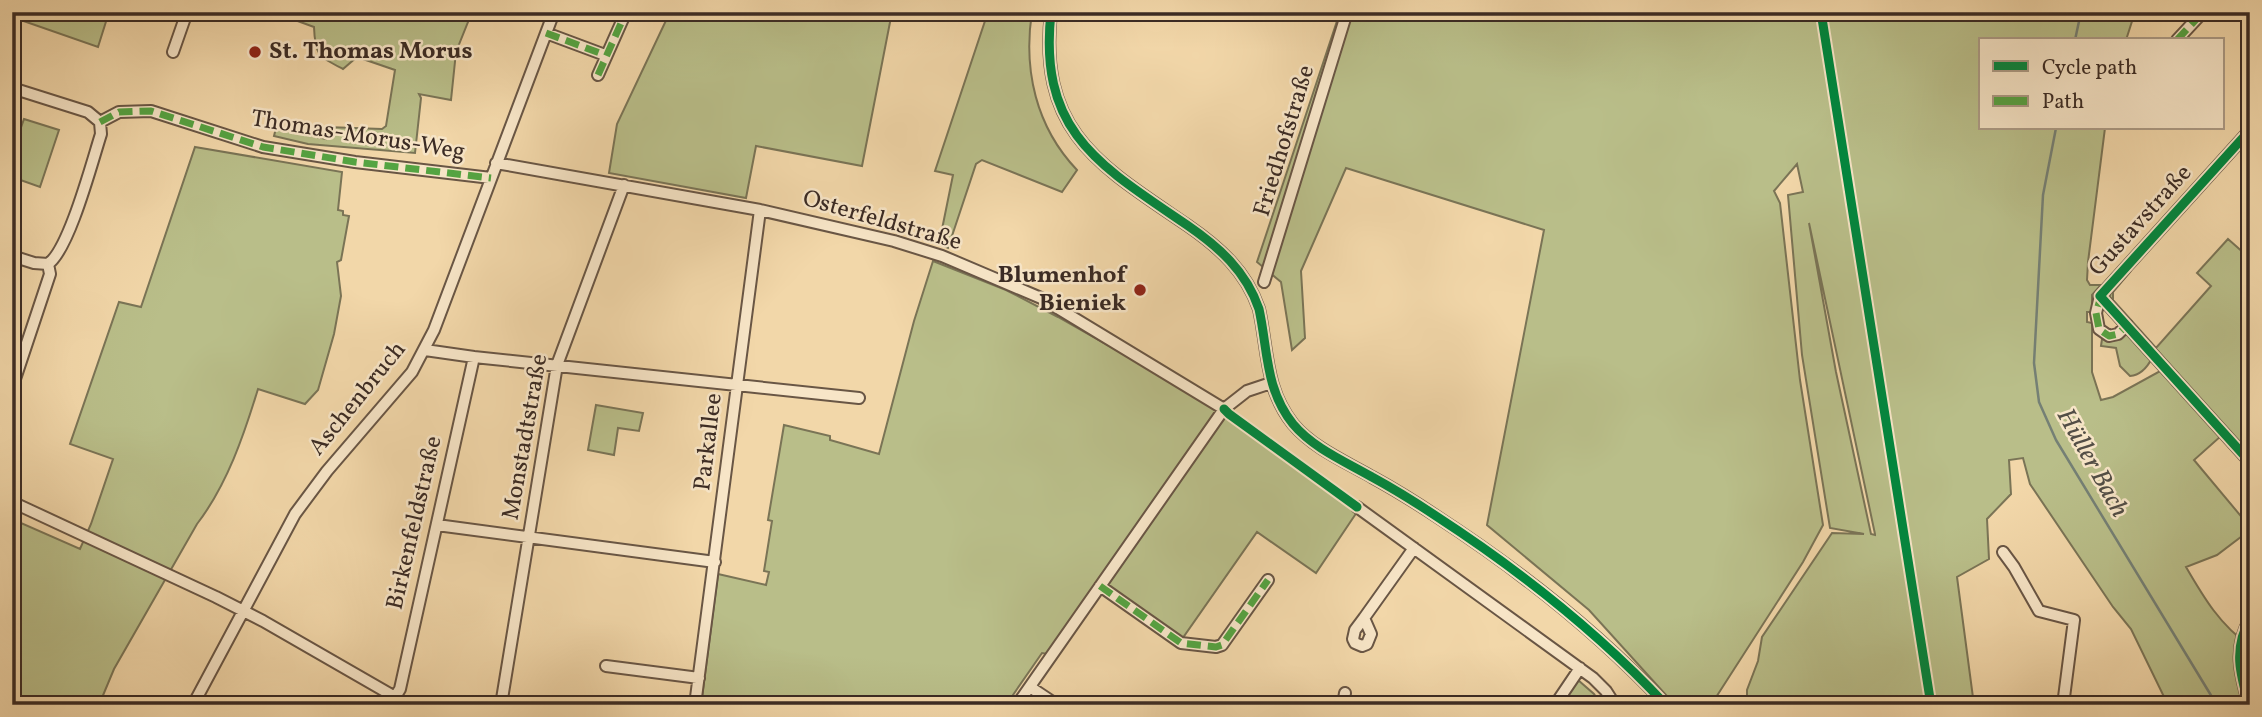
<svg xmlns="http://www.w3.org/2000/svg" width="2262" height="717" viewBox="0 0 2262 717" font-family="Vollkorn,serif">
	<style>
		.green { fill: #b9be89; stroke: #7a7456; stroke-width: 2; fill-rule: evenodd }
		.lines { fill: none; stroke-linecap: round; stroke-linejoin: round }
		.stream { stroke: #758075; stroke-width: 2.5 }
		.minor-casing { stroke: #695645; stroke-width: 14 }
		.minor { stroke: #f7e5c7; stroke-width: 10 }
		.quiet { stroke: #54a442; stroke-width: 7; stroke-dasharray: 14 7; stroke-linecap: butt }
		.cycleway-casing { stroke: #f7e5c7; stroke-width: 13 }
		.cycleway { stroke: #00873e; stroke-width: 9 }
		.poi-dot { fill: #8f2418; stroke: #f7e5c7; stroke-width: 2.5 }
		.labels { text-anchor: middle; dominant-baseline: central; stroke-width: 5; stroke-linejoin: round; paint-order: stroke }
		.poi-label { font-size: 24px; font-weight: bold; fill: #3b2b24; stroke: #f7e5c7; text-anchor: start }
		.street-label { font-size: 24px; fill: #3b2b24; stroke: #f7e5c7 }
		.water-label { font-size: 26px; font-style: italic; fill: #534e46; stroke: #f7e5c7 }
	</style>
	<rect width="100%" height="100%" fill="#f2d7a9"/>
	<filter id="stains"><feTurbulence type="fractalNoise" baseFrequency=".00286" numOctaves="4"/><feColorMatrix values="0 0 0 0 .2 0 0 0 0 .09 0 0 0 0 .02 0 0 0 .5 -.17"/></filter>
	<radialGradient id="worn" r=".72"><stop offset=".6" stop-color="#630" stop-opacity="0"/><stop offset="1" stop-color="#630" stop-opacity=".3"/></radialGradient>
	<path class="green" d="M12,12H109L98,47L12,17Z
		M273,12H472L456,52L451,100L419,94L421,98L415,153L308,144L274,136L276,128L326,139L327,127L382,129L386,126L395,70L357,57L343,69C318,56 315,55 314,27Z
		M670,12H892L862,166L756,146L746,198L609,173L617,124Z
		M988,12H1032C1023,70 1036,127 1077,170L1062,192L982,160L976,164L948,248L939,244L953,175L935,171Z
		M1340,12H2135L2126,40H1980V128H2105L2088,262L2087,280L2090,285H2101L2092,295V312H2087V322L2092,323V372L2101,400L2113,397L2162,370L2221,436L2194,460L2250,527V530L2217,555L2186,567C2204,598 2220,625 2250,646V705H2168L2131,629L2113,607L2030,484L2023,458L2009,460L2011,494L1987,519L1989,559L1957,577L1974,705H1747V690L1758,661L1762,637L1832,533L1864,534L1830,528L1802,355L1788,195L1803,192L1797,164L1774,191L1780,203L1800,380L1823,525L1803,562L1711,705H1675L1589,610L1487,525L1544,230L1346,168L1301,271L1305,338L1292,350L1281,282L1257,262ZM1809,223L1875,534V535L1871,534L1836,372Z
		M24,119L59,130L40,187L12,177V153Z
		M195,147L342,172L338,210L343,211V215L349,216L341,260L337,262L341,296L334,334L318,390L305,404L258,389C244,435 227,485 197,524L114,669L99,705H12V519L80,549L91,524L113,459L70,444L119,302L141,307Z
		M2228,239L2245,254L2250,248V456L2110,297L2111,290L2127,271L2130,272L2113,292V300L2156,348L2211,286L2197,273Z
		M933,261L1006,290L1058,317L1139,363L1216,409L1357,512L1316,573L1257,532L1182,639L1099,581L1048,654L1042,653L1006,705H701L718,574L766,585L769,572L764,571L772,521L768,520L784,425L830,436V440L879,454L914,321Z
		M2125,334H2129L2152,358C2147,368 2141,375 2130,376L2120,366L2116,348L2101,346L2102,339L2113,341Z
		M596,405L643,413L639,431L618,428L614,455L588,450Z
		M1578,680L1594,694L1601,705H1562Z"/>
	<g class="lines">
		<path class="stream" d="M2075,40L2081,12
			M2056,128L2043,195L2034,363L2039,402L2056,440L2212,697L2214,705"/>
		<g class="minor-casing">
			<path id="minor" d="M1051,12C1038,132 1099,165 1187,225C1219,247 1246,271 1259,309C1268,350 1265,389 1293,424C1313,448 1346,462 1372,477C1394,489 1415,502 1436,516C1519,570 1598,632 1666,705
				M546,33L605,55
				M2177,40L2203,12
				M173,52L187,12
				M598,75L626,12
				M12,88L88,112L100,122L101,134C92,162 69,250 48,264
				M100,122L119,112L151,111L263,147L355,162L491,178
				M496,163L760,210L894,241L942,256L1041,298L1224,409
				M12,256L34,263L48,264
				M1264,282L1347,12
				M2100,296L2250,462
				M2127,325L2118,334L2109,336L2099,329L2096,313L2100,296L2250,130
				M425,350L474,357L859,398
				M12,388L50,274L48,264
				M12,502L216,597L263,621L409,705
				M1357,507L1593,678L1606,691L1615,705
				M437,525L715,562
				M2003,552L2014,567L2039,611L2074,620L2063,705
				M1100,586L1181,643L1216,647L1222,645L1268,580
				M1364,618L1371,634L1367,644L1362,646L1355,643L1353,639L1355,630L1364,618L1414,548
				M606,666L699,678
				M1030,687L1057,705
				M395,697L400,689L474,357
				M193,705L295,514L327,471L412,372L434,330L554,12
				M501,705L557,365L624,185
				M695,705L760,210
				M1017,705L1224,409L1247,391L1271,383
				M1343,705L1345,693
				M1555,705L1580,668
				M2249,705C2240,674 2233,648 2250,619"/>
		</g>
		<use href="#minor" class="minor"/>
		<path class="quiet" d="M546,33L605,55
			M2177,40L2203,12
			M598,75L626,12
			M100,122L119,112L151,111L263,147L355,162L491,178
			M2102,293L2096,313L2099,329L2109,336L2118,334L2127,325
			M1100,586L1181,643L1216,647L1222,645L1268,580"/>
		<g class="cycleway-casing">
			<path id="cycleway" d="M1051,12C1038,132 1099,165 1187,225C1219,247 1246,271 1259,309C1268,350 1265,389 1293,424C1313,448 1346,462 1372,477C1394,489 1415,502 1436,516C1519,570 1598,632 1666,705
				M1821,12L1931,705
				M2250,130L2100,296L2250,462
				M1224,409L1229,414L1357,507
				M2249,705C2240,674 2233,648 2250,619"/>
		</g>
		<use href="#cycleway" class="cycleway"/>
	</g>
	<g class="poi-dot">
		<circle cx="255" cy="52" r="7"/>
		<circle cx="1140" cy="290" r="7"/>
	</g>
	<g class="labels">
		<g class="poi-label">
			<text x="269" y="52">St. Thomas Morus</text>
			<text x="1126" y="276" text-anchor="end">Blumenhof<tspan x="1126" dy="28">Bieniek</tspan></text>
		</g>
		<g class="street-label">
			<text transform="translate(358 136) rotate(9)">Thomas-Morus-Weg</text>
			<text transform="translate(1285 141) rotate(-73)">Friedhofstraße</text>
			<text transform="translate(882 221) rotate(16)">Osterfeldstraße</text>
			<text transform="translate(2141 221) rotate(-48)">Gustavstraße</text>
			<text transform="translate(358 399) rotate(-51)">Aschenbruch</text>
			<text transform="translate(526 437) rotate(-80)">Monstadtstraße</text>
			<text transform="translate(709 442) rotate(-83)">Parkallee</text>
			<text transform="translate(415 523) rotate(-77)">Birkenfeldstraße</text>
		</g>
		<g class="water-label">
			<text transform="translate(2092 463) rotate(61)">Hüller Bach</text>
		</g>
	</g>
	<rect width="2262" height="717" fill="none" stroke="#f2d7a9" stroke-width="42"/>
	<rect x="14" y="14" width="2234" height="689" fill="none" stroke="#3b2b24" stroke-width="3.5"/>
	<rect x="21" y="21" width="2220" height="675" fill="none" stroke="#3b2b24" stroke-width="2"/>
	<rect x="1979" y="38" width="245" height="91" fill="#f7e5c7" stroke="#ac9b86" stroke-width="2"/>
	<rect x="1993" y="61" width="35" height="10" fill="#00873e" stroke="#ac9b86" stroke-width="2"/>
	<text x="2042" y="74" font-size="21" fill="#3b2b24">Cycle path</text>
	<rect x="1993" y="96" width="35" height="10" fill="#54a442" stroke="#ac9b86" stroke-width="2"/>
	<text x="2042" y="108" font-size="21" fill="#3b2b24">Path</text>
	<rect width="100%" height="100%" filter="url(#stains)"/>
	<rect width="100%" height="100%" fill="url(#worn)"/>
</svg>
